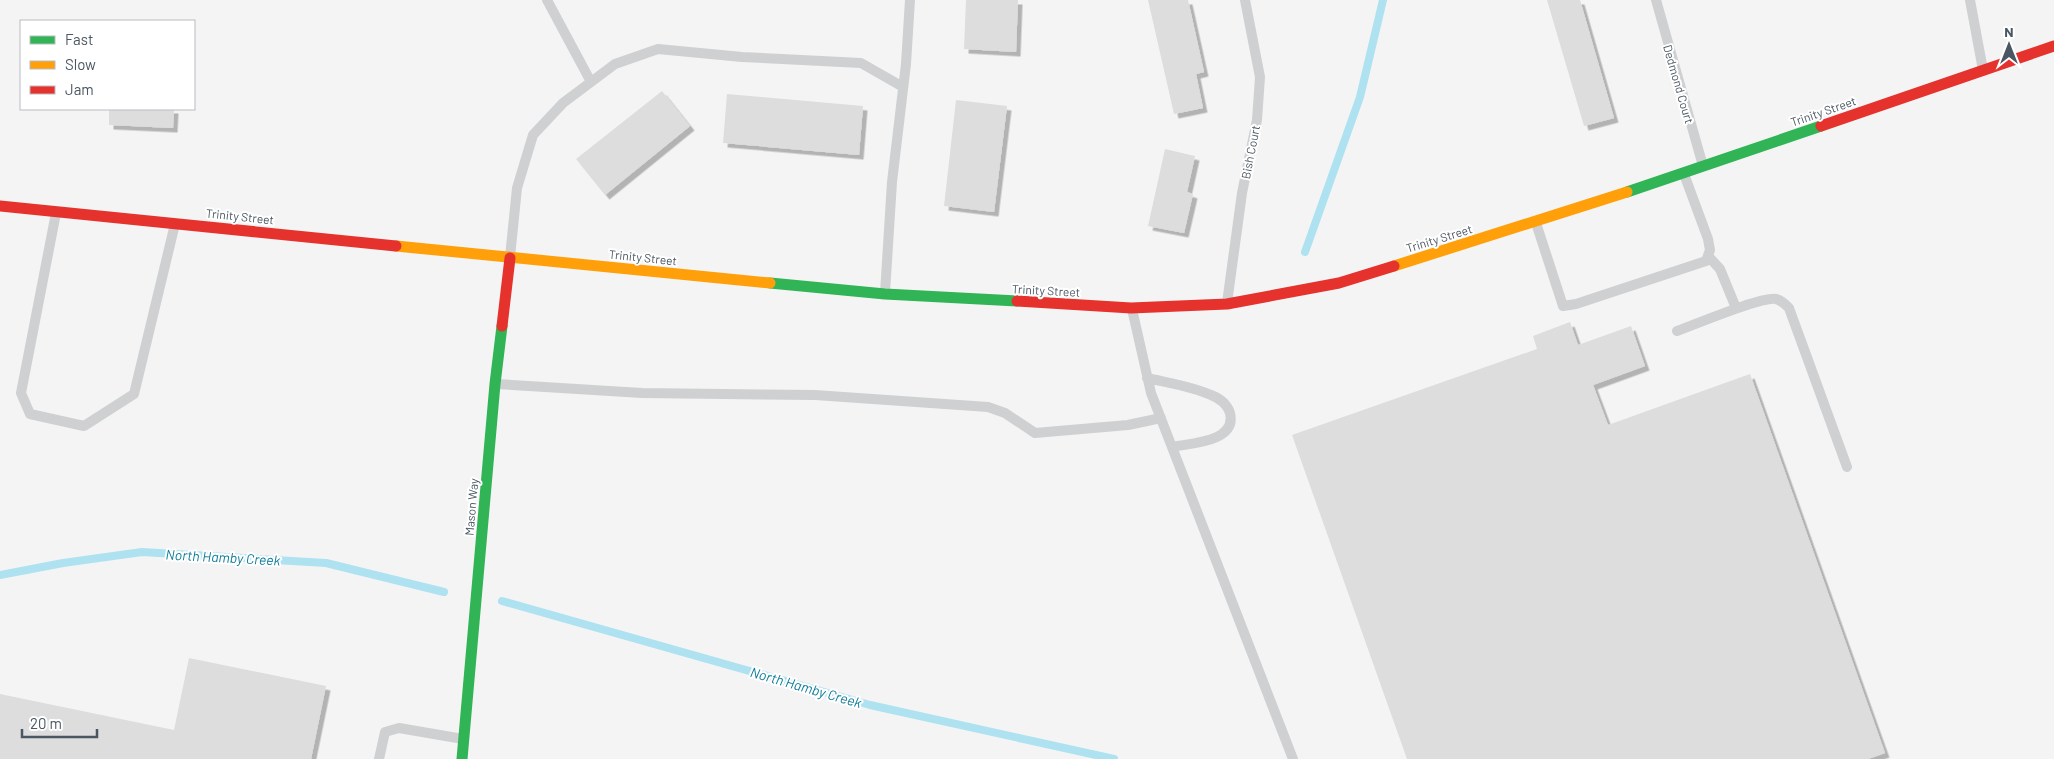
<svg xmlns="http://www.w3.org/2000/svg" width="2054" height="759" viewBox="0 0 2054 759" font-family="Barlow,sans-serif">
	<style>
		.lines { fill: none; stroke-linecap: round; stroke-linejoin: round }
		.stream { stroke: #aee2f0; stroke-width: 8 }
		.building { fill: #ddddde; filter: url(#shadow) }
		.lane { stroke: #ced0d2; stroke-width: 10 }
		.fast { stroke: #30b455; stroke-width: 11 }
		.slow { stroke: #ff9f0a; stroke-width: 11 }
		.jam { stroke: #e5322d; stroke-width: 11 }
		.labels { text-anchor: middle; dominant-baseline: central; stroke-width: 4; stroke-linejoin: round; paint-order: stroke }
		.street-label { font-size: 12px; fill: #4a5661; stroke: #fff }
		.water-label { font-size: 14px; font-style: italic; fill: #0c7c9b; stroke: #fff }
	</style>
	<defs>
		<filter id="shadow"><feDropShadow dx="4.5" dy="4.5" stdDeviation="0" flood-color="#0004"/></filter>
	</defs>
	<rect width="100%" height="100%" fill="#f4f4f4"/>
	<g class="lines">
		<path class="stream" d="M1305,252L1360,97L1383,0
			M0,575L63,563L142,552L326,563L444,592
			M502,601L870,705L1114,759"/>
	</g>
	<path class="building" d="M966,0H1018L1016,52L964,49Z
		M1148,0H1188L1204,72L1196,74L1203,108L1174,114Z
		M1547,0H1580L1614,118L1584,126Z
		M662,91L690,126L605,195L576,159Z
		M727,94L863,106L859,155L723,143Z
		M956,100L1007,106L994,212L944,206Z
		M109,109H174L173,128L109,125Z
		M1165,149L1195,156L1187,192L1193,194L1184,233L1148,226Z
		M1570,322L1578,345L1631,326L1645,366L1593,385L1608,425L1750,374L1885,753L1868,759H1407L1292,435L1537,349L1533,336Z
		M189,658L326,686L311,759H0V694L174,730Z"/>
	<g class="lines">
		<path class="lane" d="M547,0L591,82
			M1656,0L1703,166
			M1970,0L1983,70
			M56,213L21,393L30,414L84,426L134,394L175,224
			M1536,223L1563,306L1576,304L1706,261L1710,250L1708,239L1684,174
			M510,257L517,188L533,135L563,103L615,64L658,49L742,57L861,63L903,87
			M1709,257L1720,269L1736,308
			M885,293L892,182L906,64L910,0
			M1227,303L1242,193L1257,120L1260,77L1245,0
			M1132,309L1151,393L1293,759
			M1677,331C1694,325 1762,296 1776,299C1781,300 1785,304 1789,308L1847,467
			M1147,378C1169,383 1191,386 1211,395C1219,398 1227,404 1230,413C1237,442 1191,443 1172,447
			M496,384L642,393L815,395L988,407L1005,413L1035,433L1128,425L1161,418
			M379,759L385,732L399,728L463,739"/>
		<path class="fast" d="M1627,192L1821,126
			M770,283L885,294L1017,301
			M462,759L495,384L502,326"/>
		<path class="slow" d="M396,246L770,283
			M1394,266L1627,192"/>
		<path class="jam" d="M1821,126L2054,46
			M0,206L396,246
			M1017,301L1131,308L1227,304L1339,283L1394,266
			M502,326L510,258"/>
	</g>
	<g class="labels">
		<g class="street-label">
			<text transform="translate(1679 84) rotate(74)">Dedmond Court</text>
			<text transform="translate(1823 111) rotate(-19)">Trinity Street</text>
			<text transform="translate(1250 152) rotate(-79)">Bish Court</text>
			<text transform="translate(240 216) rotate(6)">Trinity Street</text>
			<text transform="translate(1439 238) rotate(-17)">Trinity Street</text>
			<text transform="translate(643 257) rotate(6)">Trinity Street</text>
			<text transform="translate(1046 290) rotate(3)">Trinity Street</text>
			<text transform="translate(471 507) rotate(-85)">Mason Way</text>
		</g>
		<g class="water-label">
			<text transform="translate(223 557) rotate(3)">North Hamby Creek</text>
			<text transform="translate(806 687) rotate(16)">North Hamby Creek</text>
		</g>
	</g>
	<rect x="20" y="20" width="175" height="90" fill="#ffffff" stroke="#b7bbc0"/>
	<rect x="30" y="36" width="25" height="8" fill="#30b455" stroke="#b7bbc0"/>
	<text x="65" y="45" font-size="15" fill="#4a5661">Fast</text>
	<rect x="30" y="61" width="25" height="8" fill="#ff9f0a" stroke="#b7bbc0"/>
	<text x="65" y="70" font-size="15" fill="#4a5661">Slow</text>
	<rect x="30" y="86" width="25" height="8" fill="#e5322d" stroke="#b7bbc0"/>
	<text x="65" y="95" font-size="15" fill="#4a5661">Jam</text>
	<g transform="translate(2009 45)" stroke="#ffffff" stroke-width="4" paint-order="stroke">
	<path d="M0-4L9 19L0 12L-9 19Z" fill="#4a5661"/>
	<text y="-8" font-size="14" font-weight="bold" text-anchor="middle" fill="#4a5661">N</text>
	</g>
	<path d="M22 729v8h75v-8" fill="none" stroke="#4a5661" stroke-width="2.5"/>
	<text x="30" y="729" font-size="15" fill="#4a5661" stroke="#ffffff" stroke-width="4" paint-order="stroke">20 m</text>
</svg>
